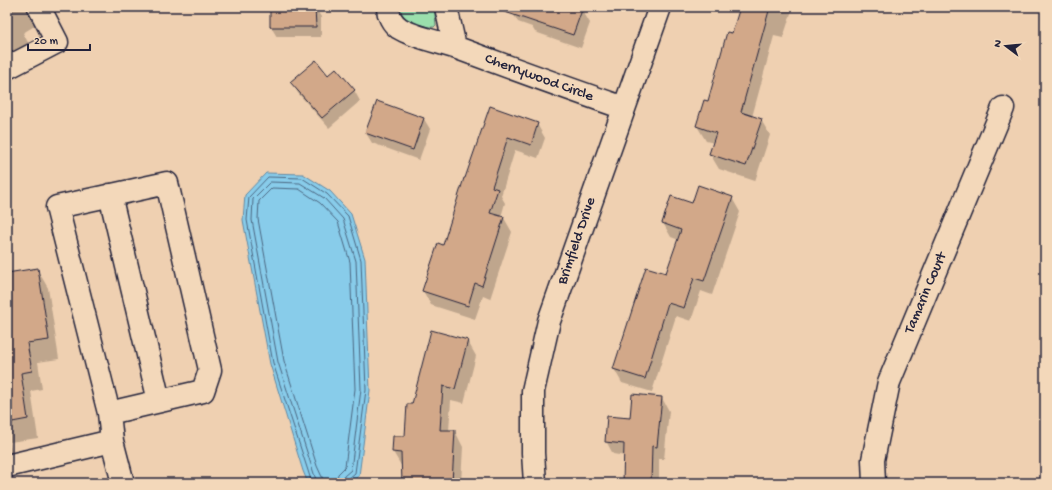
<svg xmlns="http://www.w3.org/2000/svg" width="1052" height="490" viewBox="0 0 1052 490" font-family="'Gochi Hand',sans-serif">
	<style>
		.green { fill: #9adfac; stroke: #5e8074 }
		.water { fill: #88ccea; stroke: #5f88a4 }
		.shadow { fill: #0003 }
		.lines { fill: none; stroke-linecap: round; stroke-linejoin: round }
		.shore { stroke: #4b6681; stroke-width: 1 }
		.building { fill: #d2a889; stroke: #22223b }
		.minor-casing { stroke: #22223b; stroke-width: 25 }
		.minor { stroke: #f3d8ba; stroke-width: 22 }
		.labels { text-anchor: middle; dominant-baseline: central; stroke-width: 3.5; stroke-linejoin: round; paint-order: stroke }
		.street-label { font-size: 15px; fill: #22223b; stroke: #f3d8ba }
	</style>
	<rect width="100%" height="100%" fill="#efd0b1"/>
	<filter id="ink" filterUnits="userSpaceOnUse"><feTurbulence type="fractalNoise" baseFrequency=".025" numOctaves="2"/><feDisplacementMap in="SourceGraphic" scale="8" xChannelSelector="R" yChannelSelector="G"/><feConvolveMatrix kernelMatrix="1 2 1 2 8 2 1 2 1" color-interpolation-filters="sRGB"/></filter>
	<g filter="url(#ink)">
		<path class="green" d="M400,7H434L436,25L434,27C426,28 409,22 404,16C401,13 401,11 400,7Z"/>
		<path class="water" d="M266,173L303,174L330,191L351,214L365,259L370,390L359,476L349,483H308L303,471L270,364L243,220L245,195Z"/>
		<path class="shadow" d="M7,7H26L36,25L23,33L31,48L7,61Z
			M271,7H315L321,17V37H277L271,27Z
			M512,7H574L582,10L590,23L581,48L535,32L532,27L518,22L511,10Z
			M741,7H793L783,38L774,36L752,117L761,120L770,135L755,181L719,169L710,154L714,143L706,141L697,126L708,102Z
			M328,76L354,90L360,101L329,128L298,93L292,83Z
			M491,108L537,124L545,138L538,158L515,150L501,196L505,203L501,217L504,218L512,232L490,299L483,296L475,319L431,305L423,291L444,246Z
			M424,119L430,129L419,160L372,143L366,133Z
			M671,197L692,204L732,198L740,212L712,295L701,291L691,321L676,316L652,392L622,383L614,369L667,275L679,240L671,237L663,223Z
			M37,269L48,288L59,359L38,362L42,389L31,391L38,438L10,442L12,454L7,455V271L9,274Z
			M467,340L476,356L464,403L451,400L449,431H455L463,447L461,483H403L402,467L393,452L394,437H406L413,405Z
			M662,398L669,411L664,459H659V483H624L625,456L613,454L606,441L631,419Z"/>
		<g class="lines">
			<path class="shore" d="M312,483L273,363L247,220L249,197L268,177L302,178L327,194L348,216L361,260L366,390L355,473L348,479L347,483
				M317,483L278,362L252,220L253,199L270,182L300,183L324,198L343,219L356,261L361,389L351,470L344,476L342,483
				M323,483L322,477L317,466L284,361L258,219L259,201L272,188L299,189L320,203L338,222L350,262L355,389L345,467L338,474L336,483"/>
		</g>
		<path class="building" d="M270,7H315L316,27H270Z
			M499,7H583L573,35L499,10Z
			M740,7H770L741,112L762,119L746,166L709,154L716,133L696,126L704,100L708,101L727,32L732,33Z
			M316,60L328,75L336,68L355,90L322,118L290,82Z
			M377,101L424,118L413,150L365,133Z
			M490,106L538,123L531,145L508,137L492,187L498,189L490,213L504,217L482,286L475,283L468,306L422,291L438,243L443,245L464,178H465Z
			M698,185L733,197L704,281L694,278L684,308L668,303L645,379L613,369L646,267L666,273L681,230L662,223L671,196L692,203Z
			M38,268L49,340L27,343L32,371L21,373L28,419L7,423V273Z
			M431,330L468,340L455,389L443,386L440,430H455L452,483H402L401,453L392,452L393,436H405L407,404H412Z
			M632,394L662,397L657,447L652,446L651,483H623L624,444L605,442L607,416L630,418Z"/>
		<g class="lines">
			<g class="minor-casing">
				<path id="minor" d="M388,7C388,15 392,23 399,28C415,38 441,42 460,49C514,69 569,89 624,108
					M446,7L455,47
					M7,68L57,42L39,7
					M110,195L159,401
					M109,413L203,391L210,370L167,183L57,207L109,413L112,441L123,483
					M7,466L112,441
					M535,483L533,453V391L549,321L660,7
					M874,483L873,460L889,382L1003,108"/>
			</g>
			<use href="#minor" class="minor"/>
		</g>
	</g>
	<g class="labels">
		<g class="street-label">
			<text transform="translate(539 78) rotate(20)">Cherrywood Circle</text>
			<text transform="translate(577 241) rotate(-71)">Brimfield Drive</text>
			<text transform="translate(926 293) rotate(-67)">Tamarin Court</text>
		</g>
	</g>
	<rect width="1052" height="490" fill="none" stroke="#f3d8ba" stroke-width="24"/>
	<rect x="12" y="12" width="1028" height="466" fill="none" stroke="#22223b" stroke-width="1.5" filter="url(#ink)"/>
	<g transform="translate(1006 46) rotate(286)" stroke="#f3d8ba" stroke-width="3" paint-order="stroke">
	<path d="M0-3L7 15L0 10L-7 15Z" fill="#22223b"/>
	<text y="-6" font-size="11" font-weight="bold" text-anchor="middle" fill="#22223b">N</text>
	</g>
	<path d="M28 44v6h62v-6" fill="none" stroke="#22223b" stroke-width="2"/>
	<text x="34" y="44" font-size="12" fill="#22223b" stroke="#f3d8ba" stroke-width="3" paint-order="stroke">20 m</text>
</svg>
